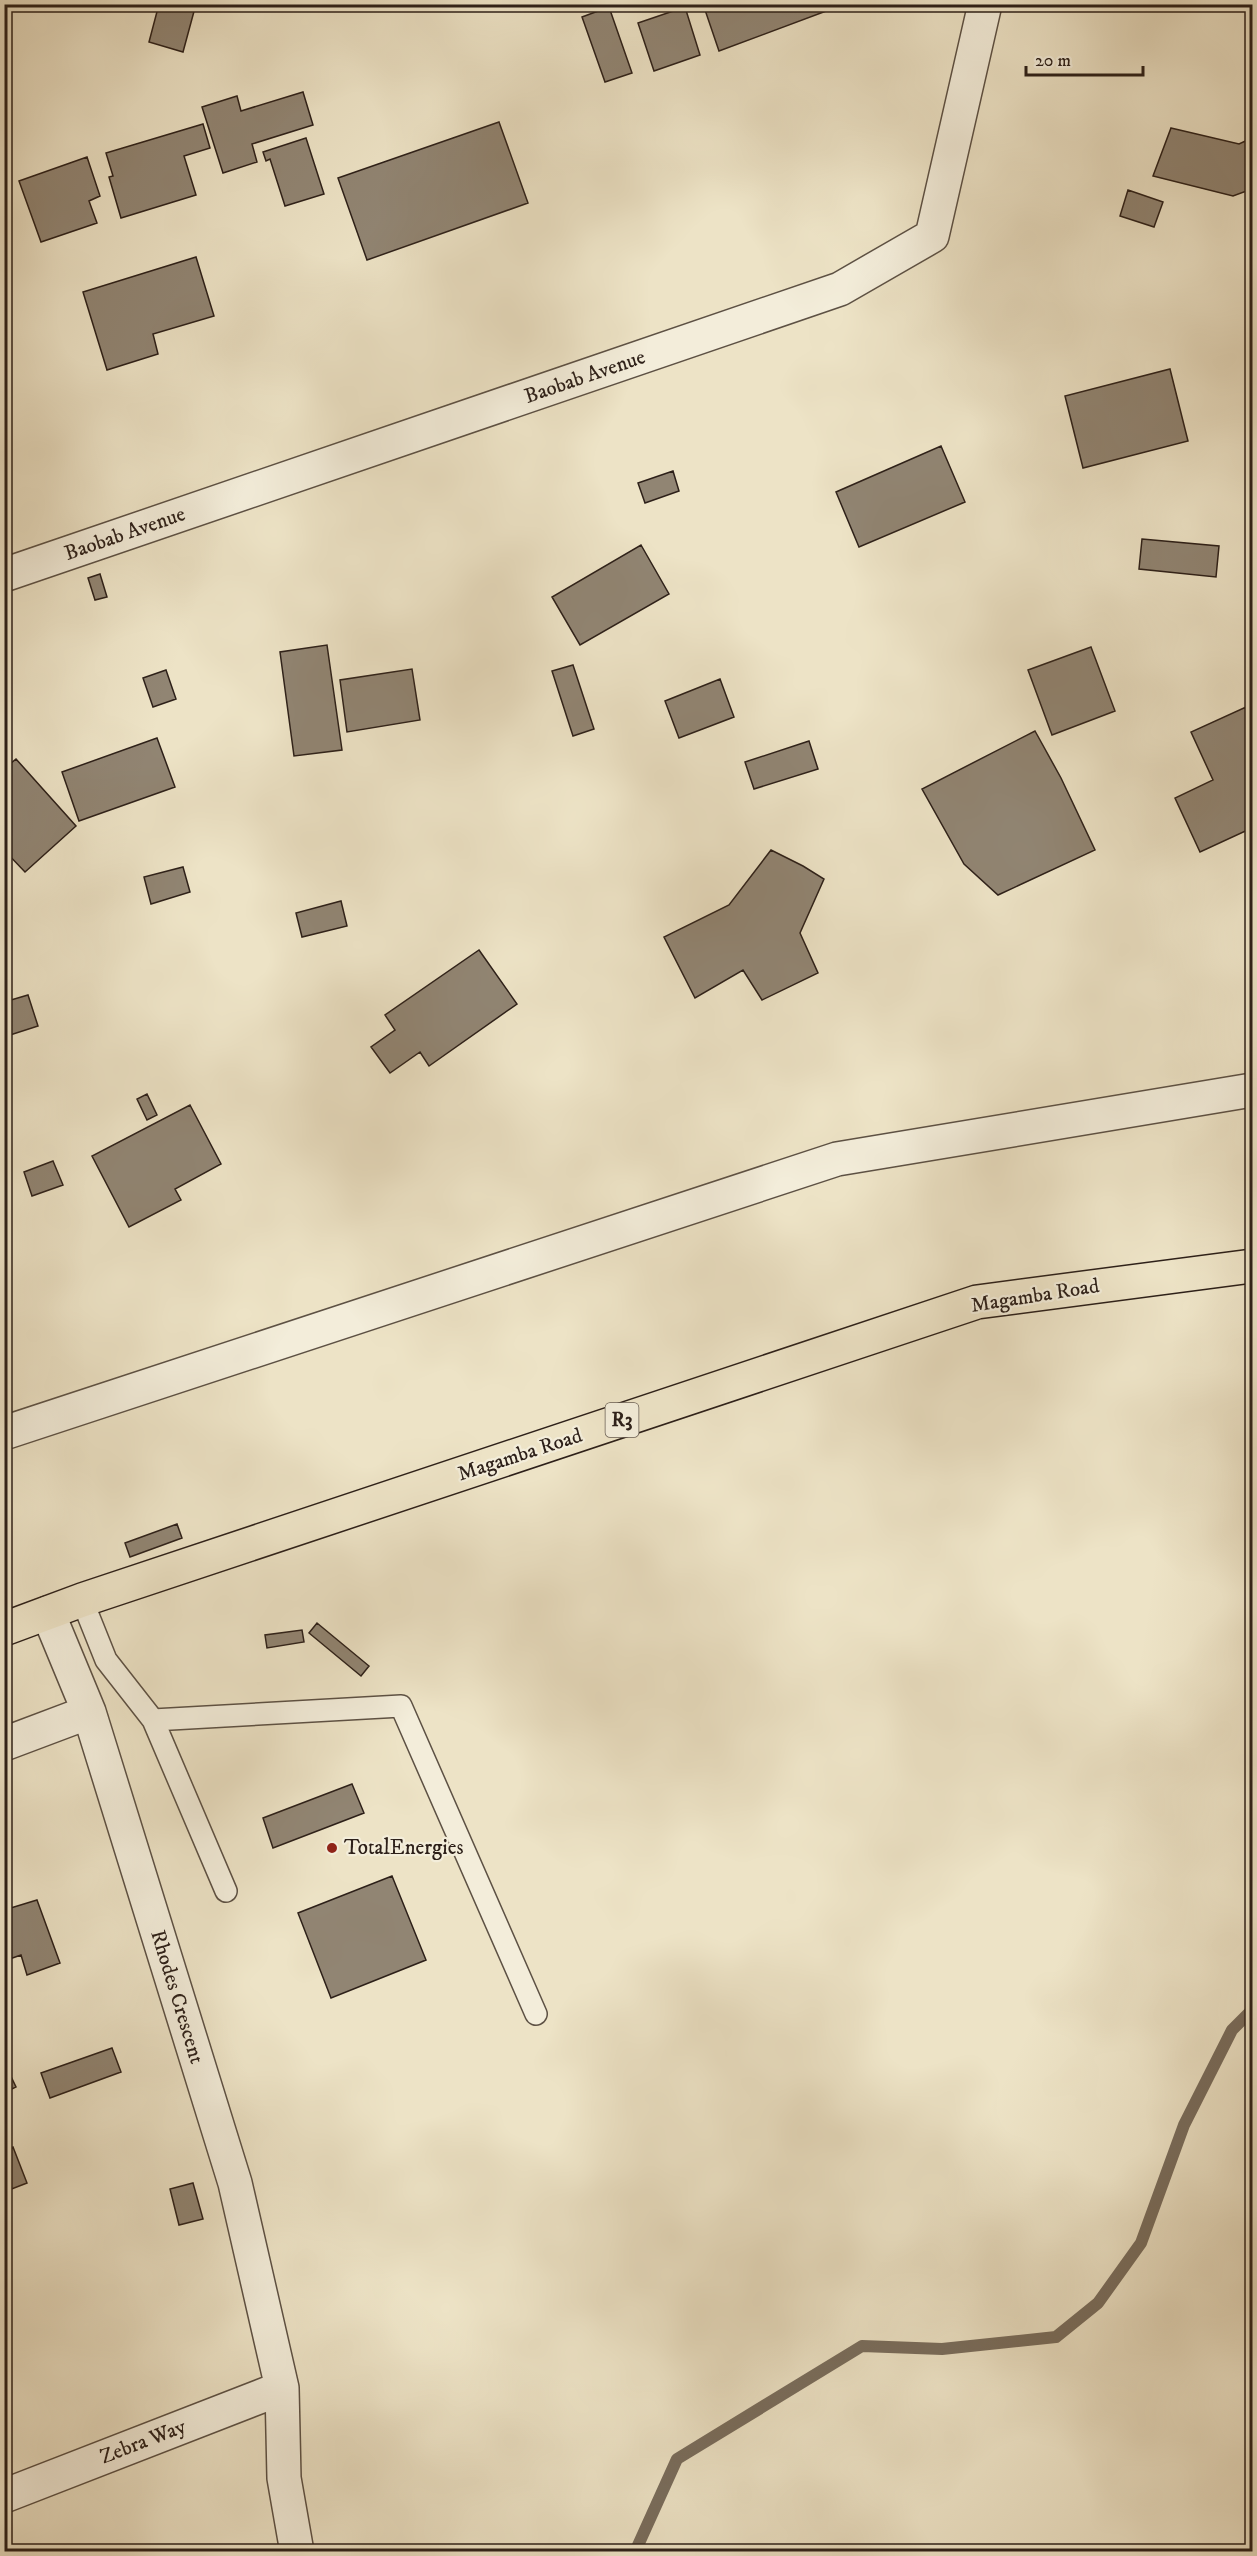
<svg xmlns="http://www.w3.org/2000/svg" width="1257" height="2556" viewBox="0 0 1257 2556" font-family="'IM FELL DW Pica',serif">
	<style>
		.lines { fill: none; stroke-linecap: round; stroke-linejoin: round }
		.stream { stroke: #796d5d; stroke-width: 12 }
		.building { fill: #918573; stroke: #2d2019; stroke-width: 1.5 }
		.service-casing { stroke: #5d5144; stroke-width: 24 }
		.minor-casing { stroke: #5d5144; stroke-width: 36 }
		.trunk-casing { stroke: #2d2019; stroke-width: 36 }
		.service { stroke: #f3edda; stroke-width: 21 }
		.minor { stroke: #f3edda; stroke-width: 33 }
		.trunk { stroke: #ede3c6; stroke-width: 33 }
		.poi-dot { fill: #8f2418; stroke: #f3edda; stroke-width: 2 }
		.labels { text-anchor: middle; dominant-baseline: central; stroke-width: 4.5; stroke-linejoin: round; paint-order: stroke }
		.shield { fill: #f3edda; stroke: #685e53; stroke-width: 1.5 }
		.shield-label { font-size: 20px; font-weight: bold; fill: #2d2019 }
		.street-label { font-size: 21px; fill: #2d2019; stroke: #f3edda }
		.poi-label { font-size: 21px; fill: #2d2019; stroke: #f3edda; text-anchor: start }
	</style>
	<rect width="100%" height="100%" fill="#ede3c6"/>
	<filter id="stains"><feTurbulence type="fractalNoise" baseFrequency=".00333" numOctaves="4"/><feColorMatrix values="0 0 0 0 .2 0 0 0 0 .09 0 0 0 0 .02 0 0 0 .5 -.17"/></filter>
	<radialGradient id="worn" r=".72"><stop offset=".6" stop-color="#630" stop-opacity="0"/><stop offset="1" stop-color="#630" stop-opacity=".3"/></radialGradient>
	<g class="lines">
		<path class="stream" d="M635,2552L677,2459L862,2346L942,2349L1056,2337L1098,2303L1141,2243L1184,2125L1232,2030L1252,2010"/>
	</g>
	<path class="building" d="M159,4H196L183,52L149,42Z
		M703,4H845L719,51Z
		M609,7L632,73L605,82L582,17Z
		M685,7L700,55L654,71L638,23Z
		M303,92L313,125L252,144L257,162L223,173L202,107L237,96L241,111Z
		M499,122L528,203L367,260L338,178Z
		M203,124L210,148L184,156L196,195L121,218L109,177L113,176L106,153Z
		M1171,128L1239,144L1252,138V189L1233,196L1153,176Z
		M306,138L324,194L285,206L270,159L266,161L263,152Z
		M87,157L100,196L89,201L97,223L41,242L19,181Z
		M1128,190L1163,202L1154,227L1120,216Z
		M196,257L214,316L153,334L158,354L107,370L83,292Z
		M1170,369L1188,441L1083,468L1065,396Z
		M941,446L965,502L859,547L836,492Z
		M673,471L679,491L645,503L638,483Z
		M1142,539L1219,546L1216,577L1139,569Z
		M641,545L669,594L580,645L552,597Z
		M100,574L107,597L95,600L88,578Z
		M327,645L342,750L294,756L280,652Z
		M1091,647L1115,711L1052,735L1028,670Z
		M573,665L594,729L573,736L552,671Z
		M412,669L420,720L347,732L340,680Z
		M166,670L176,699L153,707L143,678Z
		M720,679L734,717L679,738L665,701Z
		M1246,707L1252,721V828L1200,852L1175,798L1213,780L1191,732Z
		M1035,731L1061,778L1095,850L998,895L964,864L922,789Z
		M157,738L175,787L79,821L62,772Z
		M809,741L818,769L754,789L745,762Z
		M16,759L76,826L25,872L4,850V769Z
		M771,850L803,866L824,879L800,933L818,973L762,1000L743,970L695,998L664,937L729,905Z
		M183,867L190,892L151,904L144,877Z
		M341,901L347,926L302,937L296,913Z
		M479,950L517,1004L429,1066L420,1052L390,1073L371,1047L395,1030L385,1015Z
		M28,995L38,1026L4,1037V1002Z
		M147,1094L157,1115L147,1120L137,1099Z
		M190,1105L221,1164L175,1189L181,1200L129,1227L92,1156Z
		M53,1161L63,1185L32,1196L24,1172Z
		M177,1524L182,1538L130,1557L125,1543Z
		M317,1623L369,1666L361,1676L309,1633Z
		M302,1630L304,1642L267,1648L265,1635Z
		M352,1784L364,1813L273,1848L263,1818Z
		M392,1876L426,1960L331,1998L298,1913Z
		M37,1900L60,1963L27,1975L21,1955L4,1961V1910Z
		M112,2048L121,2072L50,2098L41,2073Z
		M4,2062L16,2087L4,2093Z
		M13,2147L27,2183L4,2192V2151Z
		M193,2183L203,2219L179,2225L170,2189Z"/>
	<g class="lines">
		<g class="service-casing">
			<path id="service" d="M82,1600L106,1660L153,1720L401,1706L536,2014
				M153,1720L226,1891"/>
		</g>
		<g class="minor-casing">
			<path id="minor" d="M4,575L840,289L932,236L985,4
				M4,1433L837,1159L1252,1090
				M48,1613L89,1712L235,2183L282,2388L284,2478L297,2552
				M4,1744L89,1712
				M4,2496L282,2388"/>
		</g>
		<g class="trunk-casing">
			<path id="trunk" d="M4,1629L82,1600L977,1302L1252,1266"/>
		</g>
		<use href="#service" class="service"/>
		<use href="#minor" class="minor"/>
		<use href="#trunk" class="trunk"/>
	</g>
	<circle class="poi-dot" cx="332" cy="1848" r="6"/>
	<g class="labels">
		<rect class="shield" x="605.5" y="1403" width="33" height="34" rx="4.5"/>
		<g class="shield-label">
			<text x="622" y="1420">R3</text>
		</g>
		<g class="street-label">
			<text transform="translate(585 377) rotate(-19)">Baobab Avenue</text>
			<text transform="translate(125 534) rotate(-19)">Baobab Avenue</text>
			<text transform="translate(1035 1296) rotate(-9)">Magamba Road</text>
			<text transform="translate(520 1455) rotate(-18)">Magamba Road</text>
			<text transform="translate(177 1997) rotate(73)">Rhodes Crescent</text>
			<text transform="translate(143 2442) rotate(-21)">Zebra Way</text>
		</g>
		<g class="poi-label">
			<text x="344" y="1848">TotalEnergies</text>
		</g>
	</g>
	<rect width="1257" height="2556" fill="none" stroke="#ede3c6" stroke-width="24"/>
	<rect x="6" y="6" width="1245" height="2544" fill="none" stroke="#2d2019" stroke-width="3"/>
	<rect x="12" y="12" width="1233" height="2532" fill="none" stroke="#2d2019" stroke-width="1.5"/>
	<path d="M1026 66v9h117v-9" fill="none" stroke="#2d2019" stroke-width="3"/>
	<text x="1035" y="66" font-size="18" fill="#2d2019" stroke="#f3edda" stroke-width="4.5" paint-order="stroke">20 m</text>
	<rect width="100%" height="100%" filter="url(#stains)"/>
	<rect width="100%" height="100%" fill="url(#worn)"/>
</svg>
